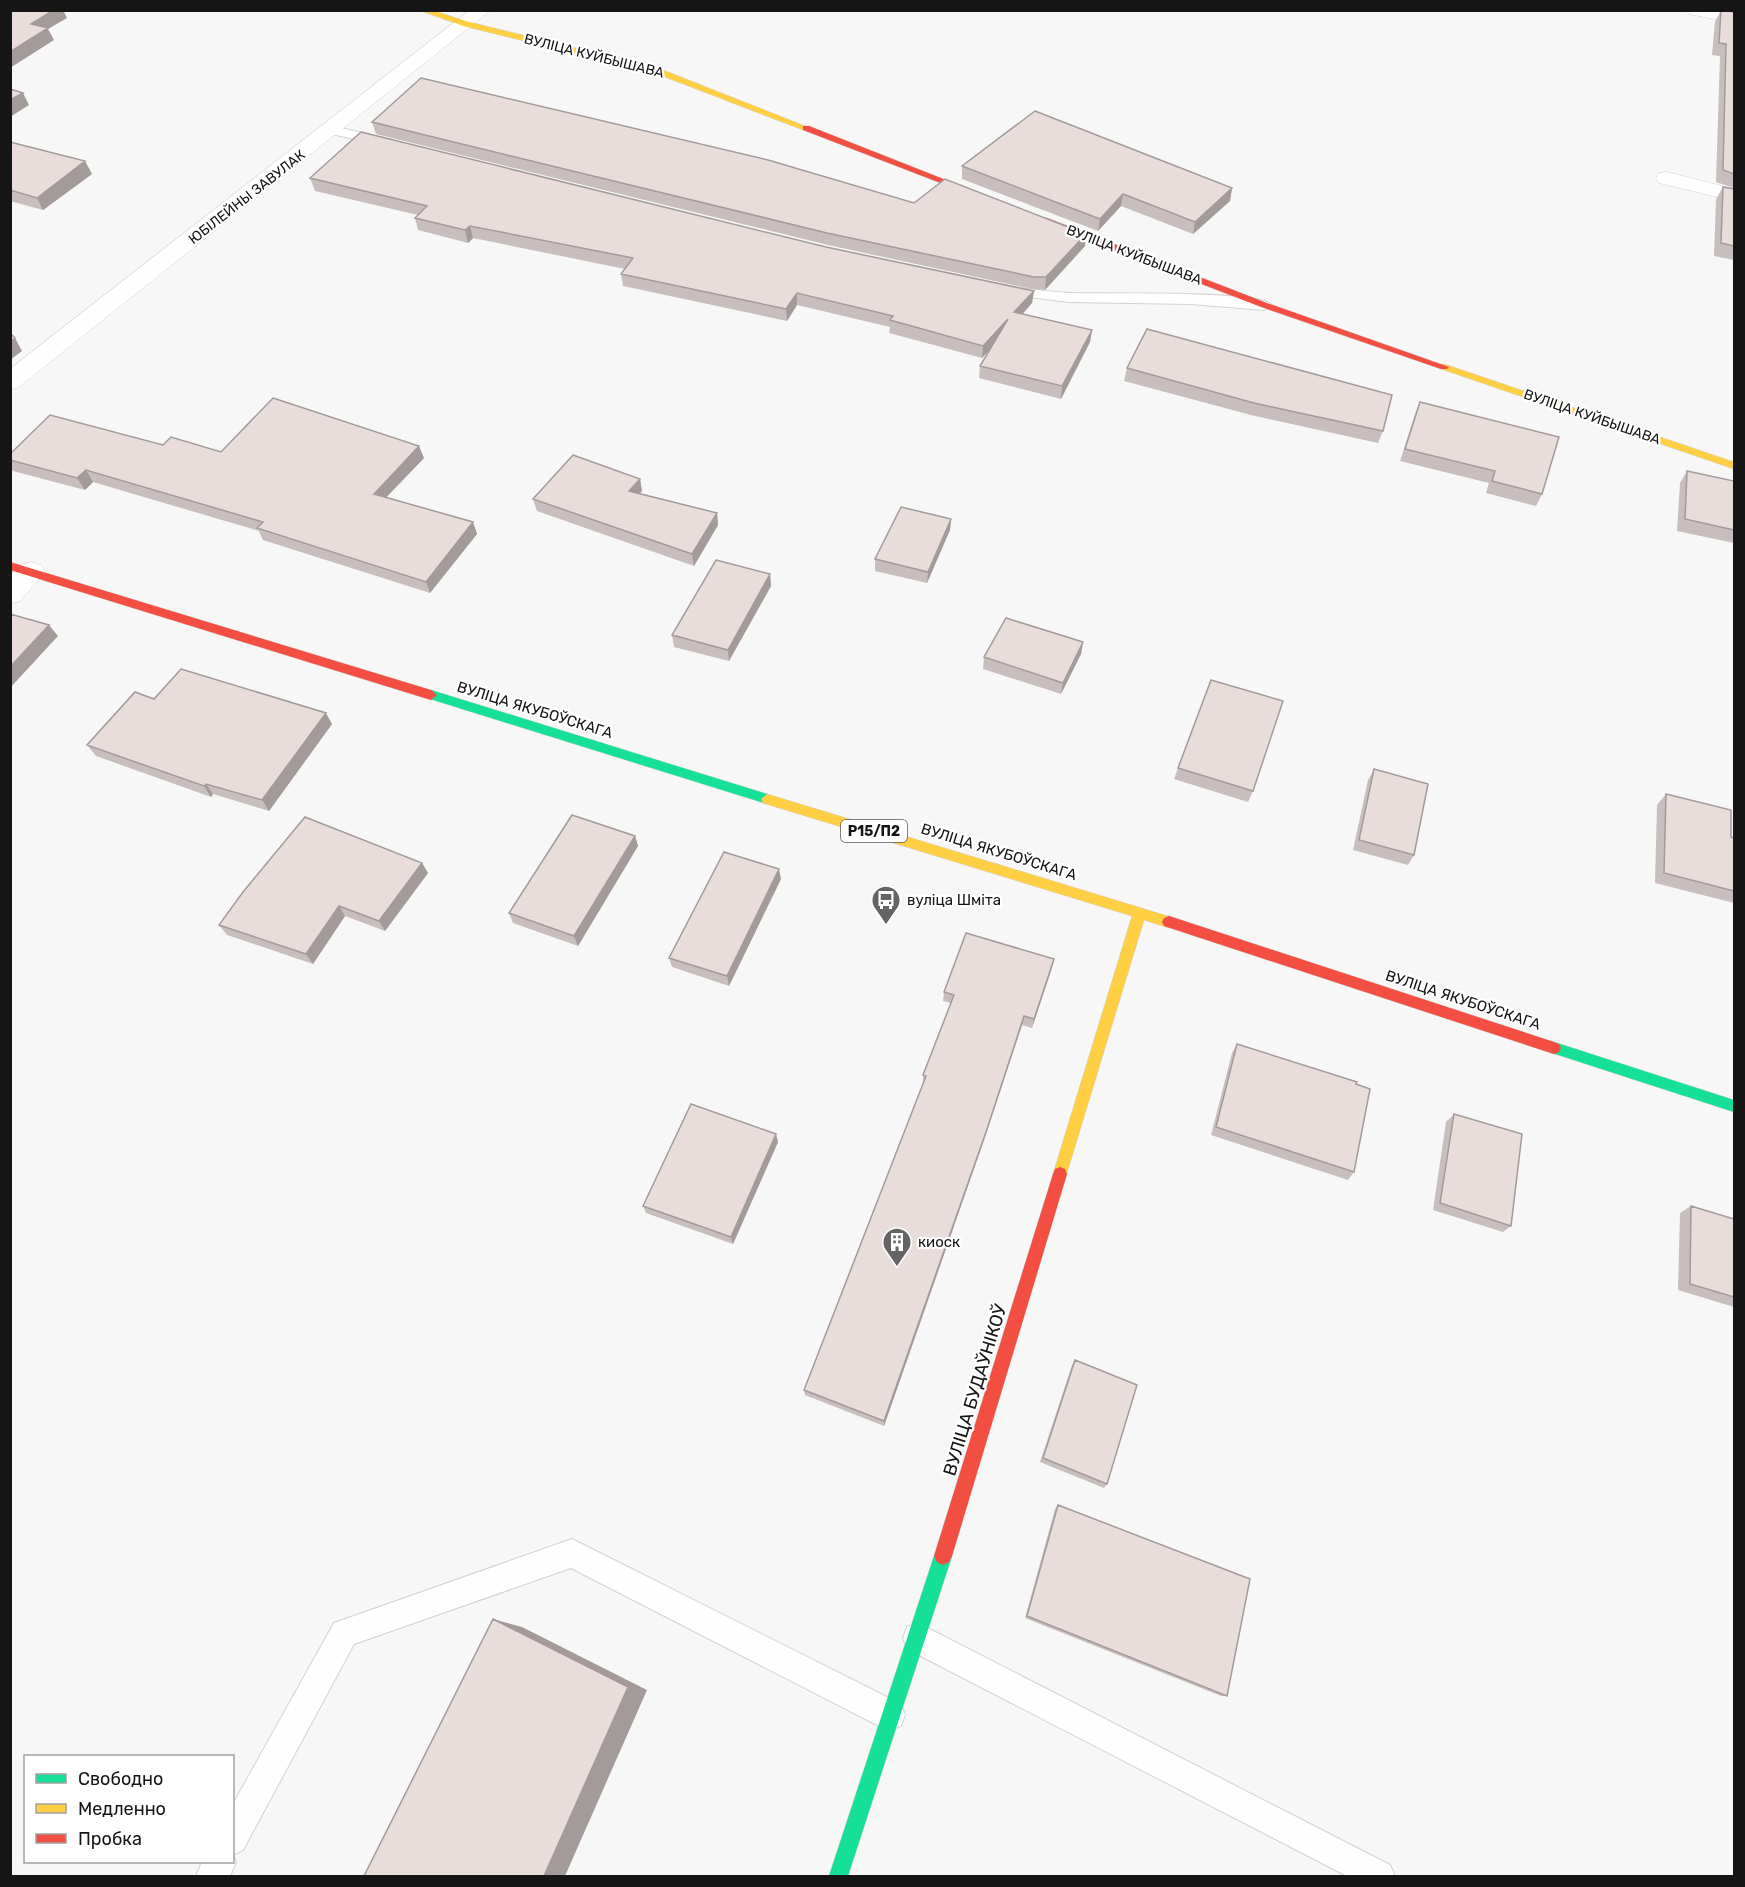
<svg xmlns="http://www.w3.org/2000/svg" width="1745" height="1887" viewBox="0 0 1745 1887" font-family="Rubik,sans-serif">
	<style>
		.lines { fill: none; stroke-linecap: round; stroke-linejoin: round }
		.lane-casing { stroke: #d2d2d3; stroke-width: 2 }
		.street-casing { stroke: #d2d2d3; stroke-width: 1 }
		.fast-casing { stroke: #d2d2d3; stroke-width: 1 }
		.slow-casing { stroke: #d2d2d3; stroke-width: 1 }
		.jam-casing { stroke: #d2d2d3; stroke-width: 1 }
		.lane { fill: #fefefe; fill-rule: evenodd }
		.street { fill: #fefefe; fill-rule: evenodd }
		.fast { fill: #16e098; fill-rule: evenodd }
		.slow { fill: #ffcf43; fill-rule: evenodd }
		.jam { fill: #f24e42; fill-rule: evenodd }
		.wall { fill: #c8bebd }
		.shaded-wall { fill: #a39b9a }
		.building { fill: #e9dddc; stroke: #a39b9a; stroke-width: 1.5 }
		.labels { text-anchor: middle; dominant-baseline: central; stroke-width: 4.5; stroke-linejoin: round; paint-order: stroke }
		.far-street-label { font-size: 14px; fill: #151516; stroke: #fff }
		.shield { fill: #fff; stroke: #5b5b5c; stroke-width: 1.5 }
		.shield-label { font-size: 14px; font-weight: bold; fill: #151516 }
		.street-label { font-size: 15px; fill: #151516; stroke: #fff }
		.poi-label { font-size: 15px; fill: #151516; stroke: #fff; text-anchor: start }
		.near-street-label { font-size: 18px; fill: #151516; stroke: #fff }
	</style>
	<rect width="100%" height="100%" fill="#f7f7f8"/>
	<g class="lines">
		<g class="lane-casing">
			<path id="lane" d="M333,126L392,140L394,143L387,147L328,133L326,130Z
				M1002,285C1025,289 1048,292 1071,293C1099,294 1260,290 1272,305L1264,310L1191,304L1069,302L996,293L994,290L996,287Z
				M572,1539L901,1704L905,1715L901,1726L890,1730L879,1726L571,1568L354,1644L243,1850L233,1855L236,1862L230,1876H196L202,1862H232V1806L334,1623Z
				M918,1623L1390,1865L1395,1876H1347L907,1649L903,1638L907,1627Z"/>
		</g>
		<g class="street-casing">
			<path id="street" d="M470,10H491L19,387L10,390V369Z
				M1687,10L1734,11V23L1689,14Z
				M1667,172L1734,189V201L1659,183L1656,178L1659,173Z
				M31,562L41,565L45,572L20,601L10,604V576L21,565Z"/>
		</g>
		<g class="fast-casing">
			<path id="fast" d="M431,690L767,794L773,799L767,804L427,698L425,695Z
				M1554,1042L1734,1100V1112L1549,1052L1547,1048L1549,1044Z
				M943,1547L949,1550L952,1556L848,1876H829L934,1556L937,1550Z"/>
		</g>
		<g class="slow-casing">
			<path id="slow" d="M419,10H431L469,22L658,68L810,128L803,130L652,72L463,26Z
				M1444,364L1734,462V469L1441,369V365Z
				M767,794L1174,918L1176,922L1174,926L1169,928L1144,920L1065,1179L1060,1181L1055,1179L1053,1174L1132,916L763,803L761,799Z"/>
		</g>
		<g class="jam-casing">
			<path id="jam" d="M803,126H809L989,197L982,199L803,130Z
				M1041,218H1047L1267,303L1449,367L1447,369H1441L1261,307L1041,222Z
				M10,562L431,690L437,695L431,700L10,570Z
				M1169,916L1554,1042L1559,1044L1561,1048L1559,1052L1554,1054L1164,926L1162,922L1164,918Z
				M1060,1167L1065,1169L1067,1174L952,1556L949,1562L943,1565L937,1562L934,1556L1053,1174L1055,1169Z"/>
		</g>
		<use href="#lane" class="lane"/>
		<use href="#street" class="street"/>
		<use href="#fast" class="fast"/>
		<use href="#slow" class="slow"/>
		<use href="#jam" class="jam"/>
	</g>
	<path class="wall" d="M1721,10L1734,12V188L1716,182L1720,56L1712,55L1715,22Z
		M372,122L914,203L1085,246L1045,290L1032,289L828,245L376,134Z
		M10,142L92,174L43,210L10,201Z
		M962,166L1232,188L1230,201L1193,234L1121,206L1098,231L962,179Z
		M310,178L826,247L1034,291L1032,303L1023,314L1092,330L1090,342L1061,399L979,378L980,366L990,349L982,358L889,333L890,327L797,305L787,321L623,286L621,274L625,269L473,238L468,243L418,230L415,218L418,215L315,191Z
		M1723,187L1734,189V260L1714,256L1716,199Z
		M1127,368L1383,431L1378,443L1251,415L1124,381Z
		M1420,402L1542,494L1536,506L1486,493L1489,483L1400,461L1415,414Z
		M163,445L221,452L424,458L386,497L473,522L477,534L430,593L263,540L259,531L93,482L85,490L13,471L10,467V454Z
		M1687,471L1734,481V543L1677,531L1680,483Z
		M640,479L642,491L639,494L717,513L718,525L694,566L537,511L533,499Z
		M951,519L950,530L927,583L875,571V559Z
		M770,574L771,586L729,661L674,647L672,635Z
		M1083,642L1081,654L1061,694L983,669L984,657Z
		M154,699L332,724L269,811L213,794L211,797L96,756L87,745Z
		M1178,768L1253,791L1248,802L1174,779Z
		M1374,769L1414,855L1408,865L1353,850L1368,780Z
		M1666,794L1731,837L1734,838V903L1655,883L1657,805Z
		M635,836L638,846L578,946L513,923L509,913Z
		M422,863L428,873L385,931L345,916L313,964L227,935L219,925Z
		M781,879L729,986L672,967L669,958Z
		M1054,959L1032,1028L1022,1025L984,1140L884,1426L805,1395L804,1390L923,1084V1075L951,1003L943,1001L944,992Z
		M1237,1044L1354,1172L1348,1180L1211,1135L1232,1053Z
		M1454,1114L1511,1226L1503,1232L1433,1210L1446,1122Z
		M778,1142L733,1244L646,1213L643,1206Z
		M1691,1206L1734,1219V1307L1678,1290L1680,1213Z
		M1075,1360L1107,1484L1104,1488L1040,1462L1072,1365Z
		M1058,1505L1227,1696H1221L1025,1618L1055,1509Z"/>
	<path class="shaded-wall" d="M54,10H63L67,18L48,29L54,40L10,68V52L31,24Z
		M23,93L29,105L10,117V100Z
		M85,161L92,174L43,210L37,198Z
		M1232,188L1230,201L1193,234L1195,222Z
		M1123,194L1121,206L1098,231L1100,219Z
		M470,226L473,238L468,243L465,230Z
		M1086,234L1085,246L1045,290L1046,277Z
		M1034,291L1032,303L1013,324L1014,312Z
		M797,293V305L787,321L786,309Z
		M1008,319L1007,331L982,358L983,346Z
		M1092,330L1090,342L1061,399L1062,386Z
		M15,338L22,351L10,360V342Z
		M419,446L424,458L378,506L374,494Z
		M86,470L93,482L85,490L77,478Z
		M640,479L642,491L631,503L629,491Z
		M717,513L718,525L694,566L692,554Z
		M951,519L950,530L927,583L928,572Z
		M473,522L477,534L430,593L426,582Z
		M770,574L771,586L729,661L728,650Z
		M49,625L58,636L10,688V667Z
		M1083,642L1081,654L1061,694L1063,683Z
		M326,713L332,724L269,811L262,800Z
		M206,784L213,794L211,797L204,786Z
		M635,836L638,846L578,946L574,936Z
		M422,863L428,873L385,931L379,921Z
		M779,869L781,879L729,986L727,976Z
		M339,906L345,916L313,964L306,954Z
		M1054,959L1052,968L1032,1028L1034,1019Z
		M1024,1016L1022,1025L984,1140L884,1426V1421Z
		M776,1134L778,1142L733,1244L731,1237Z
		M493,1619L522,1627L647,1690L565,1876H544Z"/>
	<path class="building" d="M10,10H54L31,24L48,28L10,52Z
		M1721,10L1734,12V174L1723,170L1726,44L1719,43Z
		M421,78L768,160L914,203L945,179L1086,234L1046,277H1034L827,233L372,122Z
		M10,89L23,93L10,100Z
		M1035,111L1232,188L1195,222L1123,194L1100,219L962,166Z
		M361,132L826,247L1034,291L1014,312L1092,330L1062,386L980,366L1008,319L983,346L890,320L893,316L797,293L786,309L621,274L633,258L470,226L465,230L415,218L427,206L310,178Z
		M10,142L85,161L37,198L10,190Z
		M1723,187L1734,189V246L1721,243Z
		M1147,329L1392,395L1383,431L1254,403L1127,368Z
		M10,333L15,338L10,342Z
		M273,398L419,446L374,494L473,522L426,582L257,528L263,522L86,470L77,478L10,460V454L50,415L163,445L171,437L221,452Z
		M1420,402L1559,437L1542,494L1492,481L1495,471L1405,449Z
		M573,455L640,479L629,491L717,513L692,554L533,499Z
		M1687,471L1734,481V530L1685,519Z
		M901,507L951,519L928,572L875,559Z
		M716,560L770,574L728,650L672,635Z
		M10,614L49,625L10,667Z
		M1006,618L1083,642L1063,683L984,657Z
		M181,669L326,713L262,800L206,784L204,786L87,745L135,692L154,699Z
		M1211,680L1283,701L1253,791L1178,768Z
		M1374,769L1428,784L1414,855L1359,840Z
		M1666,794L1731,810V837L1734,838V891L1664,873Z
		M572,815L635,836L574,936L509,913Z
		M305,817L422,863L379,921L339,906L306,954L219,925L243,892Z
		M724,852L779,869L727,976L669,958Z
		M966,933L1054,959L1034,1019L1024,1016L986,1132L884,1421L804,1390L926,1076L923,1075L954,995L944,992Z
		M1237,1044L1357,1082L1356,1084L1370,1089L1354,1172L1216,1127Z
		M691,1104L776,1134L731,1237L643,1206Z
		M1454,1114L1522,1134L1511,1226L1440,1203Z
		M1691,1206L1734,1219V1297L1690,1284Z
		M1075,1360L1137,1385L1107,1484L1043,1458Z
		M1058,1505L1250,1579L1227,1696L1027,1616Z
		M493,1619L628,1687L544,1876H364Z"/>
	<defs>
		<g id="bus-pin" transform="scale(1.5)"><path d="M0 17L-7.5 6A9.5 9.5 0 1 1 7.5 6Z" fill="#646465" stroke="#fff"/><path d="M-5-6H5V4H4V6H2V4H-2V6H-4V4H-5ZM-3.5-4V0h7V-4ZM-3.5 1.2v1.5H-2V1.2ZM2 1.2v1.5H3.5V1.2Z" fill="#fff"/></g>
		<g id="building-pin" transform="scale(1.5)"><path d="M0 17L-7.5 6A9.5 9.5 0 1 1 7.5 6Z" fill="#646465" stroke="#fff"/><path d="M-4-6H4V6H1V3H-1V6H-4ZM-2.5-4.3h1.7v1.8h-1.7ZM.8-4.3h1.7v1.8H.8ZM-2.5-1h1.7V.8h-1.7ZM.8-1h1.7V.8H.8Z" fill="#fff"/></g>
	</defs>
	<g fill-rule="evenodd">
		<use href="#bus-pin" x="886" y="900"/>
		<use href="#building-pin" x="897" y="1242"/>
	</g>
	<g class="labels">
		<g class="far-street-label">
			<text transform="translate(594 56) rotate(14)">ВУЛІЦА КУЙБЫШАВА</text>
			<text transform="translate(247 197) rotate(-38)">ЮБІЛЕЙНЫ ЗАВУЛАК</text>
			<text transform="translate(1134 255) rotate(21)">ВУЛІЦА КУЙБЫШАВА</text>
			<text transform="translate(1592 417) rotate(19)">ВУЛІЦА КУЙБЫШАВА</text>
		</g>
		<rect class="shield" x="841" y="820" width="66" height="22" rx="4.5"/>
		<g class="shield-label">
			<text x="874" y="831">Р15/П2</text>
		</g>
		<g class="street-label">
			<text transform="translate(535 710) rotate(17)">ВУЛІЦА ЯКУБОЎСКАГА</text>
			<text transform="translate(999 852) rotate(17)">ВУЛІЦА ЯКУБОЎСКАГА</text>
			<text transform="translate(1463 1000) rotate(18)">ВУЛІЦА ЯКУБОЎСКАГА</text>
		</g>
		<g class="poi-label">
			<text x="907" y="900">вуліца Шміта</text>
			<text x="918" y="1242">киоск</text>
		</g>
		<g class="near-street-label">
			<text transform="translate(975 1390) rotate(-73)">ВУЛІЦА БУДАЎНІКОЎ</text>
		</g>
	</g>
	<rect width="1745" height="1887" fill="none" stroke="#151516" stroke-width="24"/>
	<rect x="24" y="1755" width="210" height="108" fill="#ffffff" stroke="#a1a1a2" stroke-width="1.5"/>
	<rect x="36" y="1774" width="30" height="9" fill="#16e098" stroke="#a1a1a2" stroke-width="1.5"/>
	<text x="78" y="1785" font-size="18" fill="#151516">Свободно</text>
	<rect x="36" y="1804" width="30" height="9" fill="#ffcf43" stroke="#a1a1a2" stroke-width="1.5"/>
	<text x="78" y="1815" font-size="18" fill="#151516">Медленно</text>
	<rect x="36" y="1834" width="30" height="9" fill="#f24e42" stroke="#a1a1a2" stroke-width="1.5"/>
	<text x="78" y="1845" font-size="18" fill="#151516">Пробка</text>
</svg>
